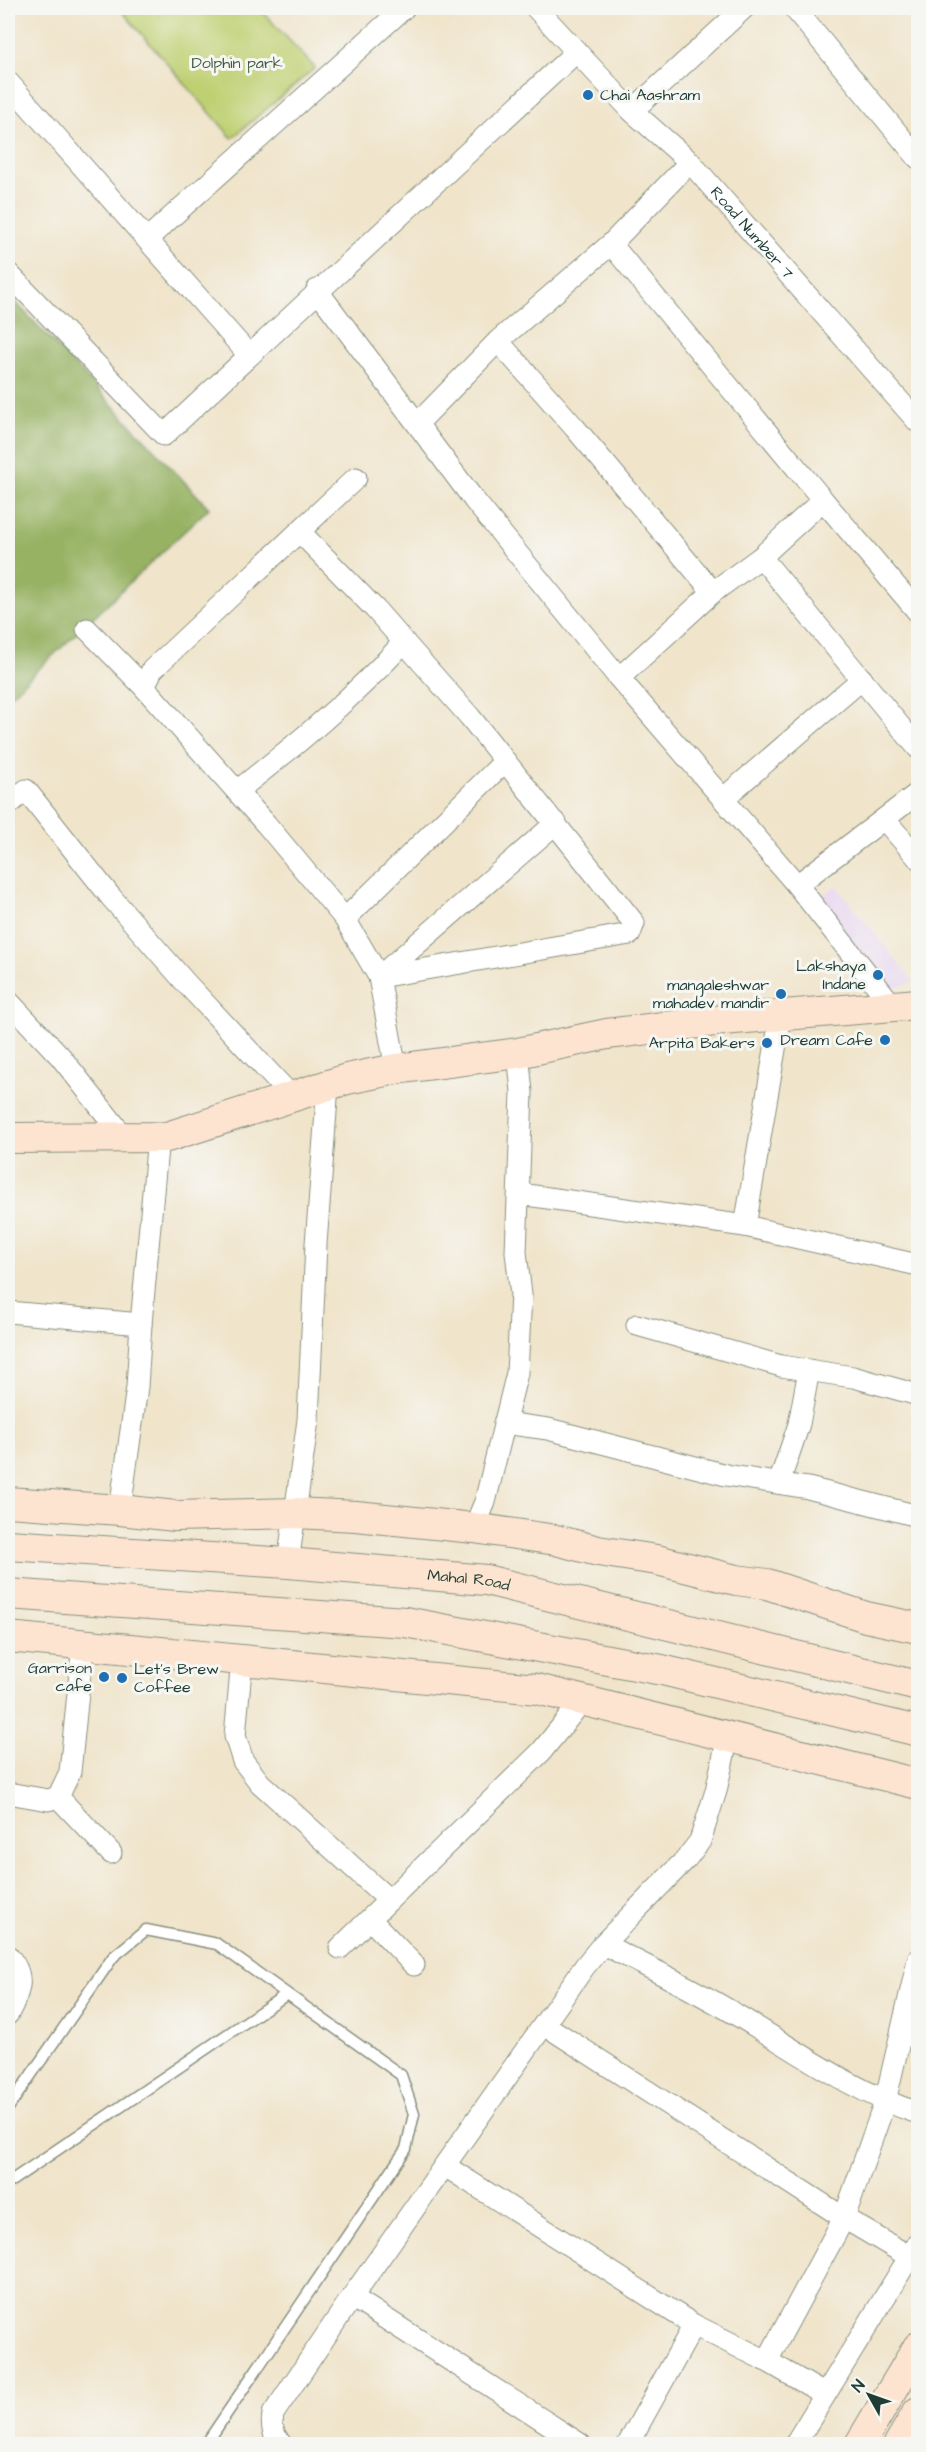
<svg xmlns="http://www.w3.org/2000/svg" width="926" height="2452" viewBox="0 0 926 2452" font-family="'Architects Daughter',sans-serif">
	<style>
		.built { fill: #e6d2f0 }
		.green { fill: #bfd072; stroke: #6f8653; stroke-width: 1.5 }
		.forest { fill: #97b264; stroke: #5b784c; stroke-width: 1.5 }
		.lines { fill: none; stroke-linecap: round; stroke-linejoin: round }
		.lane-casing { stroke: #88907f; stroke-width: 13 }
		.street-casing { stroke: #88907f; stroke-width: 23 }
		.secondary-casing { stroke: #88907f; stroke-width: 32 }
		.lane { stroke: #fff; stroke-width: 10 }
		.street { stroke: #fff; stroke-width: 21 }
		.secondary { stroke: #fde4d1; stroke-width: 30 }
		.poi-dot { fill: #1f6fb2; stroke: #f6f6f2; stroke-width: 2 }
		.labels { text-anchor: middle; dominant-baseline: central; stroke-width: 6; stroke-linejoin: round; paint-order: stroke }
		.park-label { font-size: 16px; fill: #3f5a40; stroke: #f6f6f2 }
		.poi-label { font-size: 16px; fill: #1f3d34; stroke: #f6f6f2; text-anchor: end }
		.street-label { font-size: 16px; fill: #1f3d34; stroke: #f6f6f2 }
	</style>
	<rect width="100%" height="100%" fill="#f6f6f2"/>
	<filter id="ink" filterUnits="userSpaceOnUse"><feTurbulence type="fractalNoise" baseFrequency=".0167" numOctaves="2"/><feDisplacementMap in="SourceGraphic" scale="12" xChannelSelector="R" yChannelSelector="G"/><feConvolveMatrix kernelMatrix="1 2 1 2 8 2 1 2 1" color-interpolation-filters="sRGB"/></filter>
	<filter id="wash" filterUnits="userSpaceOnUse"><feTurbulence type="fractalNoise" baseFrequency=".008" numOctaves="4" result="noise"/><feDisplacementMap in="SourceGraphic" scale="24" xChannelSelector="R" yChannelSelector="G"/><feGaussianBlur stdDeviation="1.35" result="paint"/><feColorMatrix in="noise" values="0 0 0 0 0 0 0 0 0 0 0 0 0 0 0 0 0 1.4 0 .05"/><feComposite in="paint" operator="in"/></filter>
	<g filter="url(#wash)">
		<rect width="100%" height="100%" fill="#f0e4ca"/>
		<path class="built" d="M836,886L914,982L882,991L812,903Z"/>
		<path class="green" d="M119,8H259L315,68L232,138Z"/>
		<path class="forest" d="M8,294L209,508L8,698Z"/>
	</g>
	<g filter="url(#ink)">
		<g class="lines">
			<g class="lane-casing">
				<path id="lane" d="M8,2108L113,1957L146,1930L217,1944L401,2075L414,2114L406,2149L206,2444
					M8,2183L287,1994"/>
			</g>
			<g class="street-casing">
				<g id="street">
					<path id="s1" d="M536,8L632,111L690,162L918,422"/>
					<path d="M794,8L918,158"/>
					<path d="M8,82L248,354"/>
					<path d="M632,111L744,8"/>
					<path d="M147,239L404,8"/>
					<path d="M611,244L823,500"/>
					<path d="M8,273L164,435L576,52"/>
					<path d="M317,290L474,500L619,678L797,885L892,1005"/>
					<path d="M498,341L575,428L713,592L761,557L823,500L918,612"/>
					<path d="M418,423L498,341L611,244L690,162"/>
					<path d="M301,533L375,609L470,717L634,923L630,934L379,977"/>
					<path d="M761,557L918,748"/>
					<path d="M87,629L144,687L266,824L345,919L379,977L396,1069"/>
					<path d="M619,678L713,592"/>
					<path d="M144,687L152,670L356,478"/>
					<path d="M237,791C296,745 353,698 404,642"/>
					<path d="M918,793L884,819L918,858"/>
					<path d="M724,798L862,679"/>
					<path d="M8,805L26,790L110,896L185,982L292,1097"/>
					<path d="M797,885L884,819"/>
					<path d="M345,919L505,761"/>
					<path d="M379,977L556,823"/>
					<path d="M8,1001L60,1056L124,1137"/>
					<path d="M520,1194L745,1226L918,1265"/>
					<path d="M745,1226L781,1014"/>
					<path d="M8,1312L141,1324"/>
					<path d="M637,1325L781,1366L853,1377L918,1395"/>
					<path d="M504,1423L548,1429L726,1475L808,1488L918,1516"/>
					<path d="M779,1483L799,1424L809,1370"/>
					<path d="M120,1510L137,1387L141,1324L158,1137"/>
					<path d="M474,1528L485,1502L517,1373L521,1295L516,1252L522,1092L518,1053"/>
					<path d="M288,1563L308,1420L316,1244L328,1085"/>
					<path d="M242,1659L235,1736L243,1761L260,1783L389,1900"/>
					<path d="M8,1793L48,1800L58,1797L70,1772L83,1644"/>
					<path d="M58,1797L111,1853"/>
					<path d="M370,1919L414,1965"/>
					<path d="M603,1944C644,1965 685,1985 725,2008C789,2045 848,2090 918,2113"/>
					<path d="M340,1948L541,1752L583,1700"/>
					<path d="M8,1956C26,1976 20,1992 8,2014"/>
					<path d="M545,2025L844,2218L885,2102L918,1960"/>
					<path d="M445,2166L694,2325L767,2361L824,2394"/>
					<path d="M352,2297L580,2444"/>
					<path d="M767,2361L844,2218L910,2257"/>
					<path d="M281,2444C273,2434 271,2427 273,2414L352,2297L585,1966L603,1944L686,1859L700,1841L716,1791L728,1736"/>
					<path d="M628,2444L694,2325"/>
					<path d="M795,2444L918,2243"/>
				</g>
			</g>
			<g class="secondary-casing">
				<g id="secondary">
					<path d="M8,1138L167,1137L347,1079L396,1069L518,1053L607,1034L723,1020L918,1004"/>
					<path d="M8,1502L120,1510L175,1516L295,1513L356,1516L474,1528L556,1540L598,1551L657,1560L736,1580L767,1584L866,1617L918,1628"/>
					<path id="s2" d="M8,1545L288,1563L486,1580L918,1686"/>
					<path d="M8,1594L405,1622L662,1670L918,1731"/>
					<path d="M8,1637L537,1689L918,1784"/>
					<path d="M860,2444L918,2347"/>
					<path d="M899,2444L918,2412"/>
				</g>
			</g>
			<use href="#lane" class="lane"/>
			<use href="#street" class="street"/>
			<use href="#secondary" class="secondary"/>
		</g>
	</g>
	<g class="poi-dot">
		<circle cx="588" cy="95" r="6"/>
		<circle cx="878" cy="975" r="6"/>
		<circle cx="781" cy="994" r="6"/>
		<circle cx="885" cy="1040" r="6"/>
		<circle cx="767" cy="1043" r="6"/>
		<circle cx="104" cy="1677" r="6"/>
		<circle cx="122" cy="1678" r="6"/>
	</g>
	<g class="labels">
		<g class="park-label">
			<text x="237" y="63">Dolphin park</text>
		</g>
		<g class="poi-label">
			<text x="600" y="95" text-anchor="start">Chai Aashram</text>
			<text x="866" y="966">Lakshaya<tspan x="866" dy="18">Indane</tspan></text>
			<text x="769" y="985">mangaleshwar<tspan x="769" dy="18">mahadev mandir</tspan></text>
			<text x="873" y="1040">Dream Cafe</text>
			<text x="755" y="1043">Arpita Bakers</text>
			<text x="92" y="1668">Garrison<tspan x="92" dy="18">cafe</tspan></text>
			<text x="134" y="1669" text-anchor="start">Let's Brew<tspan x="134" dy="18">Coffee</tspan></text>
		</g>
		<g class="street-label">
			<text stroke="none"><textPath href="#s1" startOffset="312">Road Number 7</textPath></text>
			<text stroke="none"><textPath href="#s2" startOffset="462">Mahal Road</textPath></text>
		</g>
	</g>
	<rect width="926" height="2452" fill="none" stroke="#f6f6f2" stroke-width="30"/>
	<g transform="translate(869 2395) rotate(310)" stroke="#f6f6f2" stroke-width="4.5" paint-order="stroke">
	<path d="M0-4.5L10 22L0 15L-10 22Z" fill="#1f3d34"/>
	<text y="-9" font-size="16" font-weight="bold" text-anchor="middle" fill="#1f3d34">N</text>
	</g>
</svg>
